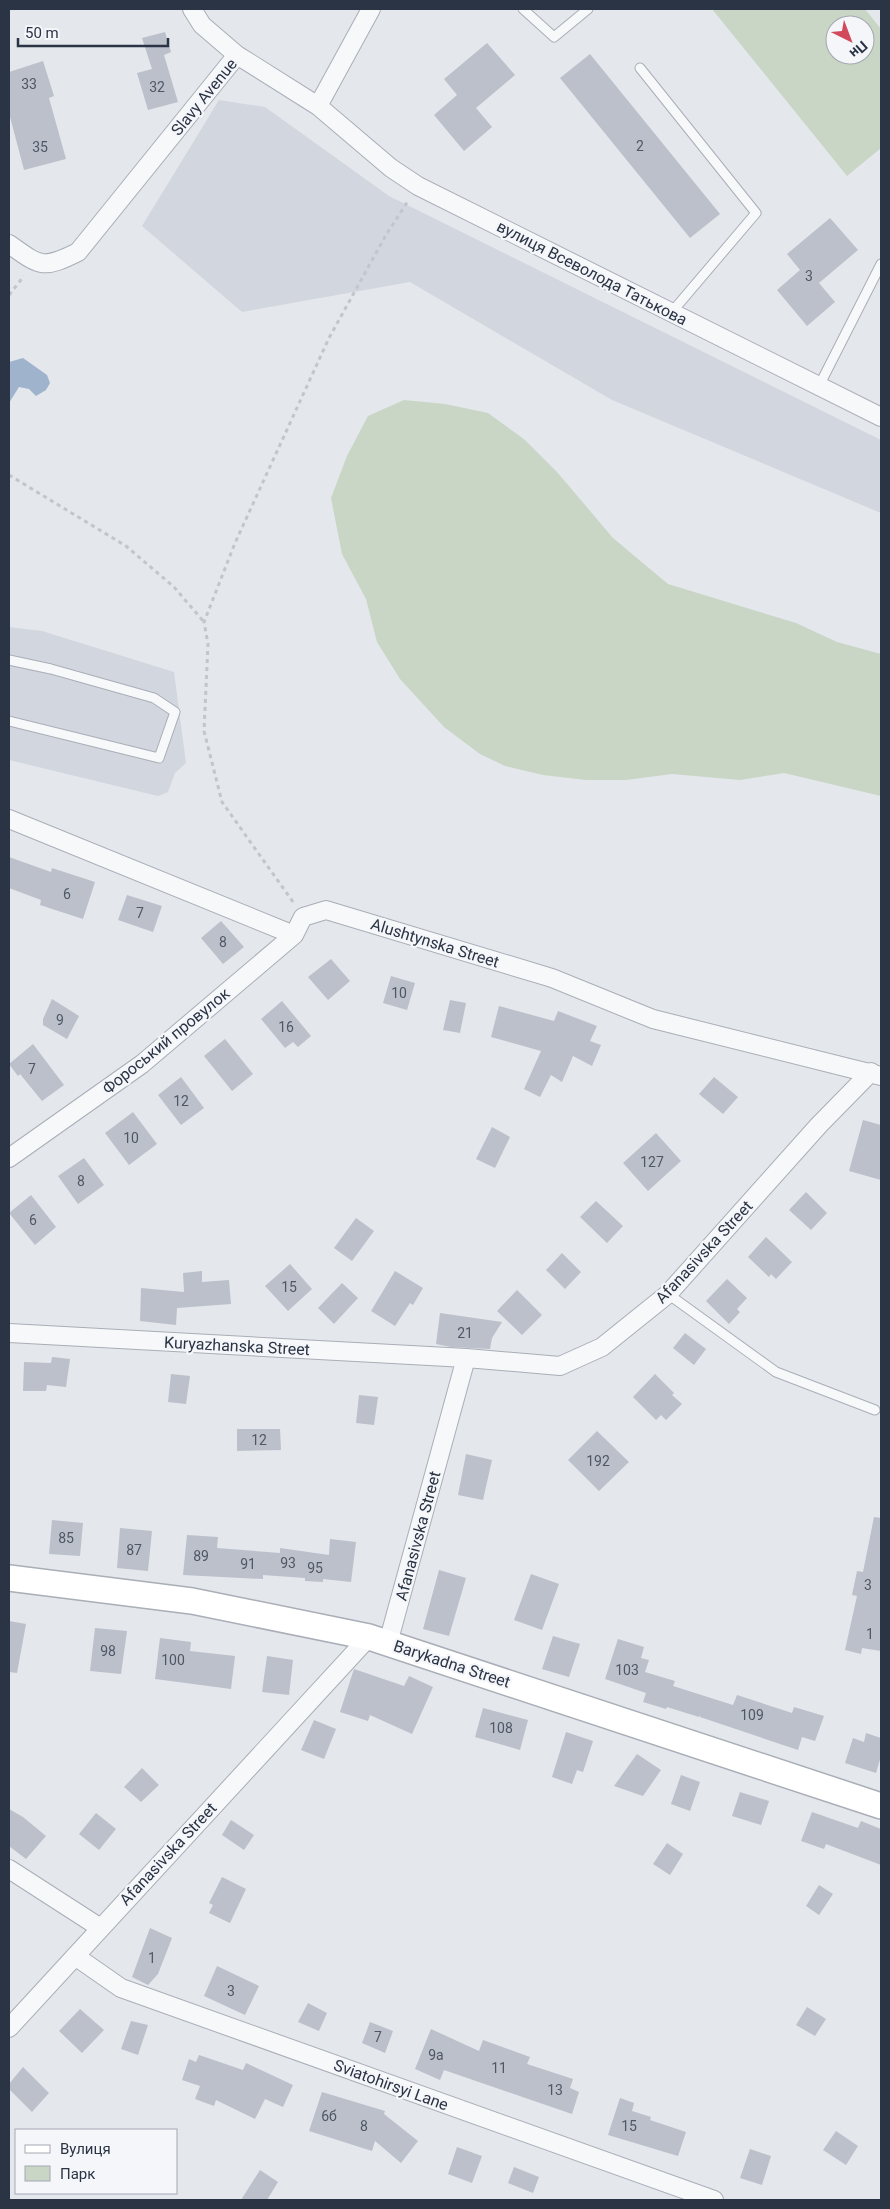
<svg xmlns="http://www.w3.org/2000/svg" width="890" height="2209" viewBox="0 0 890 2209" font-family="Roboto,sans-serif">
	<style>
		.built { fill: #d2d6de }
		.green { fill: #c9d6c5; fill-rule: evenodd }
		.water { fill: #9fb4cc }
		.building { fill: #bbc0ca }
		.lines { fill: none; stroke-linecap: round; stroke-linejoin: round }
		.lane-casing { stroke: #a9aeb7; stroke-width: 11 }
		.street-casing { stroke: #a9aeb7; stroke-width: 20 }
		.secondary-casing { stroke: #a9aeb7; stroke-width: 28 }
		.path { stroke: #c2c5cb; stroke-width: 3; stroke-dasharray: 4 4; stroke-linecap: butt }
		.lane { stroke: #f7f8fa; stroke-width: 9 }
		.street { stroke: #f7f8fa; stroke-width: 18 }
		.secondary { stroke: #fff; stroke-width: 25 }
		.labels { text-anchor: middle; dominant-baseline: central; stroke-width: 4.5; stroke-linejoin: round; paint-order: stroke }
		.number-label { font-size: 14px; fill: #4f5766 }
		.street-label { font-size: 16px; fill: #2b3445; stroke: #f4f6f9 }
	</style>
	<rect width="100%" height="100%" fill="#e4e7ec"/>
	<path class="built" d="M219,100L265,107L389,196L881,440V513L612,400L410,282L242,312L142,226Z
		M9,627L42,631L174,672L186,763L175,773L168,792L158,796L9,760Z"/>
	<path class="green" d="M712,9H865L881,29V148L847,176ZM835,25H865V55H835Z
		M404,400L445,404L488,413L525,440L557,472L613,538L668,584L796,623L837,642L881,654V796L784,773L740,780L672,774L626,780H586L543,775L505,766L480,754L444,727L400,679L377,642L366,599L342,554L331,498L347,456L368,416Z"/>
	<path class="water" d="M23,358L47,375L50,383L46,390L36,396L29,389L19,387L9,403V362Z"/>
	<path class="building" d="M165,32L171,52L164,55L178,102L148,110L137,73L152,69L142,38Z
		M487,43L515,75L476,108L492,127L464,151L434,115L457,95L444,79Z
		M590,54L720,214L690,238L560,78Z
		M43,61L54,96L49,98L66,159L24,170L9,113V72Z
		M830,218L858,250L819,283L835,302L807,326L777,290L800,270L787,254Z
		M9,857L51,872L52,868L95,882L83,919L40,905L41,900L9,888Z
		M127,895L162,906L153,932L118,920Z
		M221,921L244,947L223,964L201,938Z
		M331,959L350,981L328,1000L308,977Z
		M391,976L415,983L407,1010L383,1003Z
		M52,999L79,1016L67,1039L43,1025V1019Z
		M450,1000L466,1003L460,1033L443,1030Z
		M282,1001L311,1036L298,1047L293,1042L285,1048L261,1019Z
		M499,1006L554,1021L558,1011L597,1026L590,1041L601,1045L592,1066L573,1056L562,1082L551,1075L540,1097L524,1089L541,1051L491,1037Z
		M225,1039L253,1074L232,1091L204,1056Z
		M33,1044L64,1085L42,1101L20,1074L18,1076L9,1064Z
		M181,1077L204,1108L181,1125L158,1095Z
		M714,1077L738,1097L723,1114L699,1094Z
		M133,1112L157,1144L129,1165L105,1133Z
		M863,1120L881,1125V1180L849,1171Z
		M492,1127L510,1137L495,1168L476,1159Z
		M656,1133L681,1161L648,1191L623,1163Z
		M84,1158L104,1185L78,1204L58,1176Z
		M806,1192L827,1213L811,1230L789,1210Z
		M31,1195L56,1227L35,1245L9,1213Z
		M596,1201L623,1226L607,1243L580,1217Z
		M356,1218L374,1231L352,1261L334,1248Z
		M766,1237L792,1262L776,1279L771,1274L769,1277L748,1257Z
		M562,1253L581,1272L565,1289L546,1270Z
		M290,1264L312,1289L288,1311L265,1286Z
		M202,1271V1282L229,1280L231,1304L177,1308L176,1325L140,1321L141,1288L184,1292L183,1273Z
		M395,1271L423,1288L413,1305L410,1303L395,1326L371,1311Z
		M727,1279L747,1298L737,1309L740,1312L729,1324L706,1301Z
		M342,1283L358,1298L334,1324L318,1308Z
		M517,1290L542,1315L522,1335L497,1311Z
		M440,1313L502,1322L492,1338L490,1349L451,1347L436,1344Z
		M685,1333L706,1349L694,1365L673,1348Z
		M52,1357L70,1359L66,1387L47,1385L46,1391H23L24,1362L51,1363Z
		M171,1374L190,1376L186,1404L168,1402Z
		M655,1374L674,1393L672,1395L682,1404L666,1420L661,1415L656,1420L633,1397Z
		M359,1395L378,1397L374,1425L356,1423Z
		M237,1429H280L281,1450L237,1451Z
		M597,1431L629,1462L599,1491L568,1460Z
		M466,1454L492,1460L483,1500L458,1495Z
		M874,1517L881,1518V1651L862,1648L861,1654L845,1650L857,1596L852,1595L857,1571L863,1572Z
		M52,1520L83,1523L80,1556L49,1554Z
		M120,1528L152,1531L148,1571L117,1568Z
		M187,1535L218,1537L217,1548L280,1553V1548L329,1555L330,1539L356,1542L351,1582L323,1579V1582L305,1581V1578L263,1575V1579L183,1575Z
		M439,1570L466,1578L449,1636L423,1629Z
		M531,1574L559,1584L542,1630L514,1620Z
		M9,1621L26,1624L17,1673L9,1672Z
		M95,1628L127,1631L121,1674L90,1671Z
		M553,1636L580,1644L569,1677L542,1669Z
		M160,1638L191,1642L190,1651L235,1656L231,1689L155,1679Z
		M618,1639L644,1647L641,1658L649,1660L645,1672L675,1681L673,1686L733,1705L737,1695L792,1713L794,1707L824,1716L815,1741L802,1737L798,1750L700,1717V1715L699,1717L667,1707L666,1709L643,1702L646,1693L605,1679Z
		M267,1656L293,1660L289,1695L262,1692Z
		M354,1669L404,1686L409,1676L433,1687L412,1734L370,1715L368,1721L340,1712Z
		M483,1708L528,1720L520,1750L475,1737Z
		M314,1720L336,1729L324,1759L301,1750Z
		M566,1732L593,1741L583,1772L577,1770L572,1784L552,1777Z
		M866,1733L881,1738V1756L876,1773L845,1763L853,1738L864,1742Z
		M637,1754L661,1770L643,1796L614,1786Z
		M142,1768L159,1785L141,1802L124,1787Z
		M681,1775L700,1782L690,1811L671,1804Z
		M740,1792L769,1801L761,1825L732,1816Z
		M9,1809L23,1817L46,1836L26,1859L9,1846Z
		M812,1812L858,1828L861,1821L881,1829V1865L826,1844L824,1849L801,1841Z
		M96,1813L116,1829L99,1850L79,1834Z
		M231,1820L254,1835L244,1850L222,1835Z
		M667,1843L683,1854L670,1875L653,1864Z
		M222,1877L246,1889L230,1923L209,1913L213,1905L209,1903Z
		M819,1885L833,1894L819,1915L806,1906Z
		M150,1928L172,1938L158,1974L148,1985L132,1977Z
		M217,1966L259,1986L245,2015L204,1996Z
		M308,2003L327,2013L319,2031L298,2022Z
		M807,2007L826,2019L815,2036L796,2025Z
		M80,2009L104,2030L82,2053L59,2031Z
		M131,2021L148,2025L138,2055L121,2049Z
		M370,2022L393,2031L385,2053L362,2043Z
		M431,2029L479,2051L483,2040L530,2057L527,2064L573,2079L570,2088L579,2092L572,2114L444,2070L440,2080L415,2069Z
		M199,2055L243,2070L246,2063L293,2085L283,2107L265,2099L255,2119L216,2100L214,2106L195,2099L200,2086L182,2080L189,2059L196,2062Z
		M23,2067L49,2093L32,2112L9,2089V2084Z
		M322,2092L385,2111L384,2114L418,2141L401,2163L375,2141L372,2151L309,2131Z
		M620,2098L634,2103L632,2111L651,2117L650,2120L686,2132L678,2156L608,2135Z
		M836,2131L858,2146L846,2165L823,2150Z
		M457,2147L482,2156L472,2183L448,2174Z
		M750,2149L771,2156L762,2185L740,2178Z
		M514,2167L539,2177L533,2193L508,2183Z
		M260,2170L278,2182L267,2200H241Z"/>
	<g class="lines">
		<g class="lane-casing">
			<path id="lane" d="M523,9L554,37L588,9
				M640,68L756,213L671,313
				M819,386L881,264
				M9,660L51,669L154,698L175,712L159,758L9,721
				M668,1294L776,1372L875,1410"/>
		</g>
		<g class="street-casing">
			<path id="street" d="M192,9L202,25L237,55
				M318,106L371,9
				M9,244C40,266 42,270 78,252L237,55L318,106L391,168L418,186L881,417
				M9,819L294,935L303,917L326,910L552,978L653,1019L881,1076
				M9,1158L142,1064L294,935
				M9,1333L466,1358
				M388,1643L466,1358L560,1366L602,1347L668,1294L819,1125L871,1072
				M9,1869L99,1927
				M75,1956L121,1988L714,2200
				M9,2028L369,1637"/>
		</g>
		<g class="secondary-casing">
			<path id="secondary" d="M9,1578L192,1601L369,1637L881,1806"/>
		</g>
		<path class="path" d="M9,295L24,276
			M9,475L126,546L174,587L204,622
			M293,902L222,802L204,731L208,644L204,622L235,543L329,338L386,235L408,201"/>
		<use href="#lane" class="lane"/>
		<use href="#street" class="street"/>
		<use href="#secondary" class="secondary"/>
	</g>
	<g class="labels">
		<g class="number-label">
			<text x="29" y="84">33</text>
			<text x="157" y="87">32</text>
			<text x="640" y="146">2</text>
			<text x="40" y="147">35</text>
			<text x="809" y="276">3</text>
			<text x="67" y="894">6</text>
			<text x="140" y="913">7</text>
			<text x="223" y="942">8</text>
			<text x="399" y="993">10</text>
			<text x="60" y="1020">9</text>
			<text x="286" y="1027">16</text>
			<text x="32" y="1069">7</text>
			<text x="181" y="1101">12</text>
			<text x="131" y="1138">10</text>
			<text x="652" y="1162">127</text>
			<text x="81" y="1181">8</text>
			<text x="33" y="1220">6</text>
			<text x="289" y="1287">15</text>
			<text x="465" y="1333">21</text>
			<text x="259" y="1440">12</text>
			<text x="598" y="1461">192</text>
			<text x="66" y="1538">85</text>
			<text x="134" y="1550">87</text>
			<text x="201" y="1556">89</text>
			<text x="288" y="1563">93</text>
			<text x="248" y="1564">91</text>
			<text x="315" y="1568">95</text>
			<text x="868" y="1585">3</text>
			<text x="870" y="1634">1</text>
			<text x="108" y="1651">98</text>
			<text x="173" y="1660">100</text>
			<text x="627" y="1670">103</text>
			<text x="752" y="1715">109</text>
			<text x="501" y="1728">108</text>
			<text x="152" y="1958">1</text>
			<text x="231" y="1991">3</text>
			<text x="378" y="2037">7</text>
			<text x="436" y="2055">9а</text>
			<text x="499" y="2068">11</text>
			<text x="555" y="2090">13</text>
			<text x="329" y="2116">6б</text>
			<text x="364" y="2126">8</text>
			<text x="629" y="2126">15</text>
		</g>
		<g class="street-label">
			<text transform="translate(204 97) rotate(-51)">Slavy Avenue</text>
			<text transform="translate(592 273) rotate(27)">вулиця Всеволода Татькова</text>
			<text transform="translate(435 943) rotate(17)">Alushtynska Street</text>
			<text transform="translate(166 1041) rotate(-39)">Фороський провулок</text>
			<text transform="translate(704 1252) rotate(-47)">Afanasivska Street</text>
			<text transform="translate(237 1346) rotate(3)">Kuryazhanska Street</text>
			<text transform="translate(418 1536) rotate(-75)">Afanasivska Street</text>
			<text transform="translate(452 1664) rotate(18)">Barykadna Street</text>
			<text transform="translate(168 1854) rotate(-47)">Afanasivska Street</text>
			<text transform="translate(391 2085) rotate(20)">Sviatohirsyi Lane</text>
		</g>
	</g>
	<rect width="890" height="2209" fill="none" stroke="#2b3445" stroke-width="20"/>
	<rect x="15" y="2129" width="162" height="65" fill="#f4f6f9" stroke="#a4a8b1"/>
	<rect x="25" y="2145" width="25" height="8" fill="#ffffff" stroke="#a4a8b1"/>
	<text x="60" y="2154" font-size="15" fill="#2b3445">Вулиця</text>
	<rect x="25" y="2166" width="25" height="15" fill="#c9d6c5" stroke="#a4a8b1"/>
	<text x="60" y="2179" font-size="15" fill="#2b3445">Парк</text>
	<g transform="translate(850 40) rotate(138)"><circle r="24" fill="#f4f6f9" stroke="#a4a8b1"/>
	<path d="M0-4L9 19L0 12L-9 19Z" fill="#d1495b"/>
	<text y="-8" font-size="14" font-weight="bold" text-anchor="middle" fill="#2b3445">Пн</text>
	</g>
	<path d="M18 38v8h150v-8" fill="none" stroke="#2b3445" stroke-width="2.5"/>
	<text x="25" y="38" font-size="15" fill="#2b3445" stroke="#f4f6f9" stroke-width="4" paint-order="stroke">50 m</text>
</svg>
